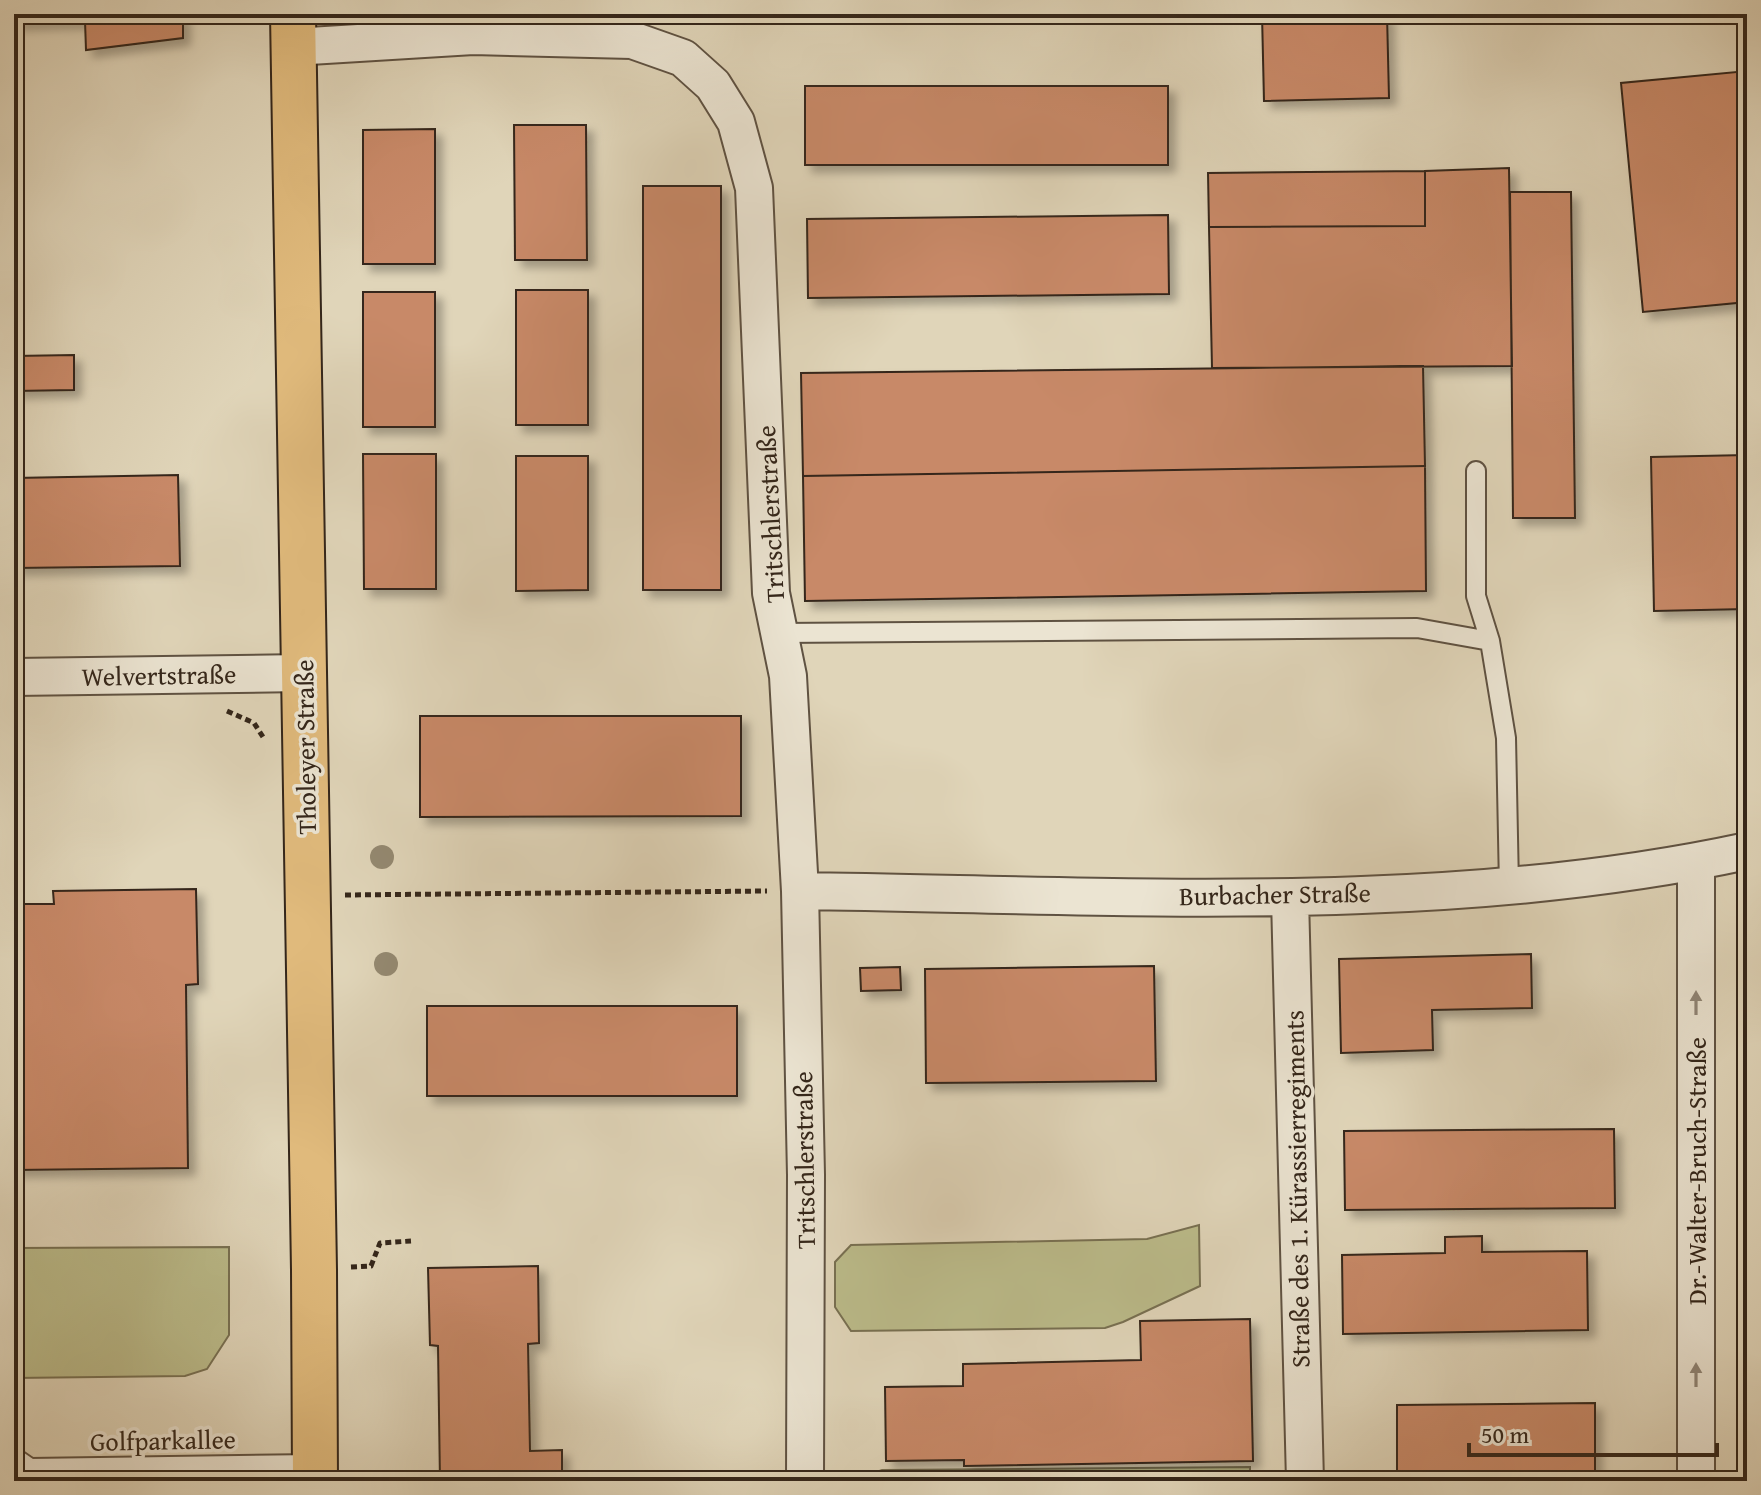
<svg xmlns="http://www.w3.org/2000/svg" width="1761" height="1495" viewBox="0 0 1761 1495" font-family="'Gentium Book Plus',serif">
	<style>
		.green { fill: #bbbb8a; stroke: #787052; stroke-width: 2 }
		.building { fill: #c88967; stroke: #34261a; stroke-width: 2; filter: url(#shadow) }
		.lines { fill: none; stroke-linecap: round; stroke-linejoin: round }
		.service-casing { stroke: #5f5242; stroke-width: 22 }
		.minor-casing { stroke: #5f5242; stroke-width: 40 }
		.primary-casing { stroke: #34261a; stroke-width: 48 }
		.path { stroke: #34261a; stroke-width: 5; stroke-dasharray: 6 4; stroke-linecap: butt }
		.service { stroke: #ebe4d2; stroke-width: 18 }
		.minor { stroke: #ebe4d2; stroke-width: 36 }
		.primary { stroke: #e0ba7c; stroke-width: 44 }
		.tree { fill: #948971 }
		.oneway { fill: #908576 }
		.labels { text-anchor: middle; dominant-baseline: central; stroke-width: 7; stroke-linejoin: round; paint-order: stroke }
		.street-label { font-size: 26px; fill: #34261a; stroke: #ebe4d2 }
	</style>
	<defs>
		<filter id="shadow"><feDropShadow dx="7" dy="7" stdDeviation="4" flood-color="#0004"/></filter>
	</defs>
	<rect width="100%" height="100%" fill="#e0d5b9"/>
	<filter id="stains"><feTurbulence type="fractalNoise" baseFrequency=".0025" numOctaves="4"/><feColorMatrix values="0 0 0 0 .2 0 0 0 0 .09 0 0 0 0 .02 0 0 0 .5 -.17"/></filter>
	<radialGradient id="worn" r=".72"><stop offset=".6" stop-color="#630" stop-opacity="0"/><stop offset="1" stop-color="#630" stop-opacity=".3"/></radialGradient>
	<path class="green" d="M1199,1225L1200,1286L1123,1322L1105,1328L851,1331L835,1307V1262L851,1245L1147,1239Z
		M229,1247V1335L207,1369L185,1376L14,1378V1248Z
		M1250,1467V1481H852L882,1470Z"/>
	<path class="building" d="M14,14H183V38L86,50L85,21L14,23Z
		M1262,14H1387L1389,98L1264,101Z
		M1747,71V302L1643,312L1621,83Z
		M805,86H1168V165H805Z
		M514,125H586L587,260H515Z
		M435,129V264H363V130Z
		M1509,168L1512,366L1212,368L1209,227L1425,226V171Z
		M1425,171V226L1209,227L1208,173Z
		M643,186H721V590H643Z
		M1510,192H1571L1575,518H1513Z
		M1168,215L1169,294L808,298L807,219Z
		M516,290H588V425H516Z
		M363,292H435V427H363Z
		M74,355V390L14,391V356Z
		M1423,366L1425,466L803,476L801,373Z
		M363,454H436V589H364Z
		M1747,455V609L1654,611L1651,457Z
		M516,456H588V590L516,591Z
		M1425,466L1426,591L805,601L803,476Z
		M178,475L180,566L14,568V478Z
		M420,716H741V816L420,817Z
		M196,889L198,984L186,985L188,1168L14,1170V904H54L53,891Z
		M1531,954L1532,1008L1432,1010L1433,1050L1341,1053L1339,959Z
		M1154,966L1156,1081L926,1083L925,969Z
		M900,967L901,990L861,991L860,968Z
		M427,1006H737V1096H427Z
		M1614,1129L1615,1208L1345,1210L1344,1131Z
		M1482,1236V1252L1587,1251L1588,1330L1343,1334L1342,1255L1445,1253V1237Z
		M538,1266L539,1343L528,1344L530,1451L562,1450V1481H440L438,1346L430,1345L428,1268Z
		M1250,1319L1253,1461L964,1466V1460L886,1461L885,1387L963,1386V1364L1141,1360L1140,1321Z
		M1595,1403V1481H1397V1405Z"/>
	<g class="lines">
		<g class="service-casing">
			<path id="service" d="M1476,471V596L1490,641L1506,738L1509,886
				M779,633L1417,628L1490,641
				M14,1457L30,1468L315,1464"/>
		</g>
		<g class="minor-casing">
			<path id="minor" d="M293,47L473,36L632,40L683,58L713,85L736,122L754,188L771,593L788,676L800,891L806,1175L805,1481
				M14,677L303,673
				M1696,862V1481
				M800,891C1112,895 1441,917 1747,851
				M1290,898L1305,1481"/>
		</g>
		<g class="primary-casing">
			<path id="primary" d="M293,14L314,1270L315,1481"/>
		</g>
		<path class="path" d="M227,711L254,723L265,740
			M345,895L767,891
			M351,1267L371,1266L380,1243L411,1241"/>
		<use href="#service" class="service"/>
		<use href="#minor" class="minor"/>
		<use href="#primary" class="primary"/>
	</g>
	<g class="tree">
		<circle cx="382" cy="857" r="12"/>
		<circle cx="386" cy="964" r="12"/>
	</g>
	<defs><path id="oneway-solid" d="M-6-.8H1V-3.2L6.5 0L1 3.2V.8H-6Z" transform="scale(2)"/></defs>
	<g class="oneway">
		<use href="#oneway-solid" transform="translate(1696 1003) rotate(-90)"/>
		<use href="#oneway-solid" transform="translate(1696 1375) rotate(-90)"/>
	</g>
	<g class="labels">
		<g class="street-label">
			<text transform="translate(770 514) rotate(-93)">Tritschlerstraße</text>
			<text transform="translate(159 675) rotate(-1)">Welvertstraße</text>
			<text transform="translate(305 747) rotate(-91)">Tholeyer Straße</text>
			<text transform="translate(1275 894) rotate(-1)">Burbacher Straße</text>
			<text transform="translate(804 1160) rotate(-91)">Tritschlerstraße</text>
			<text transform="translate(1696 1171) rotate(-90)">Dr.-Walter-Bruch-Straße</text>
			<text transform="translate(1297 1189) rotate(-91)">Straße des 1. Kürassierregiments</text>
			<text transform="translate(163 1440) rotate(-1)">Golfparkallee</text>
		</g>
	</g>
	<rect width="1761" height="1495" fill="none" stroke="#e0d5b9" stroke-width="48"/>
	<rect x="16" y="16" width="1729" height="1463" fill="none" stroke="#34261a" stroke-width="4"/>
	<rect x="24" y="24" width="1713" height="1447" fill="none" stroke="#34261a" stroke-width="2"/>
	<path d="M1469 1443v12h248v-12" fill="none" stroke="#34261a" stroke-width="4"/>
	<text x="1481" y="1443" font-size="24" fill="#34261a" stroke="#ebe4d2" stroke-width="6" paint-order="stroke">50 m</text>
	<rect width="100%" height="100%" filter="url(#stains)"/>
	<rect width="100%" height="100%" fill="url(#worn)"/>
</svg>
